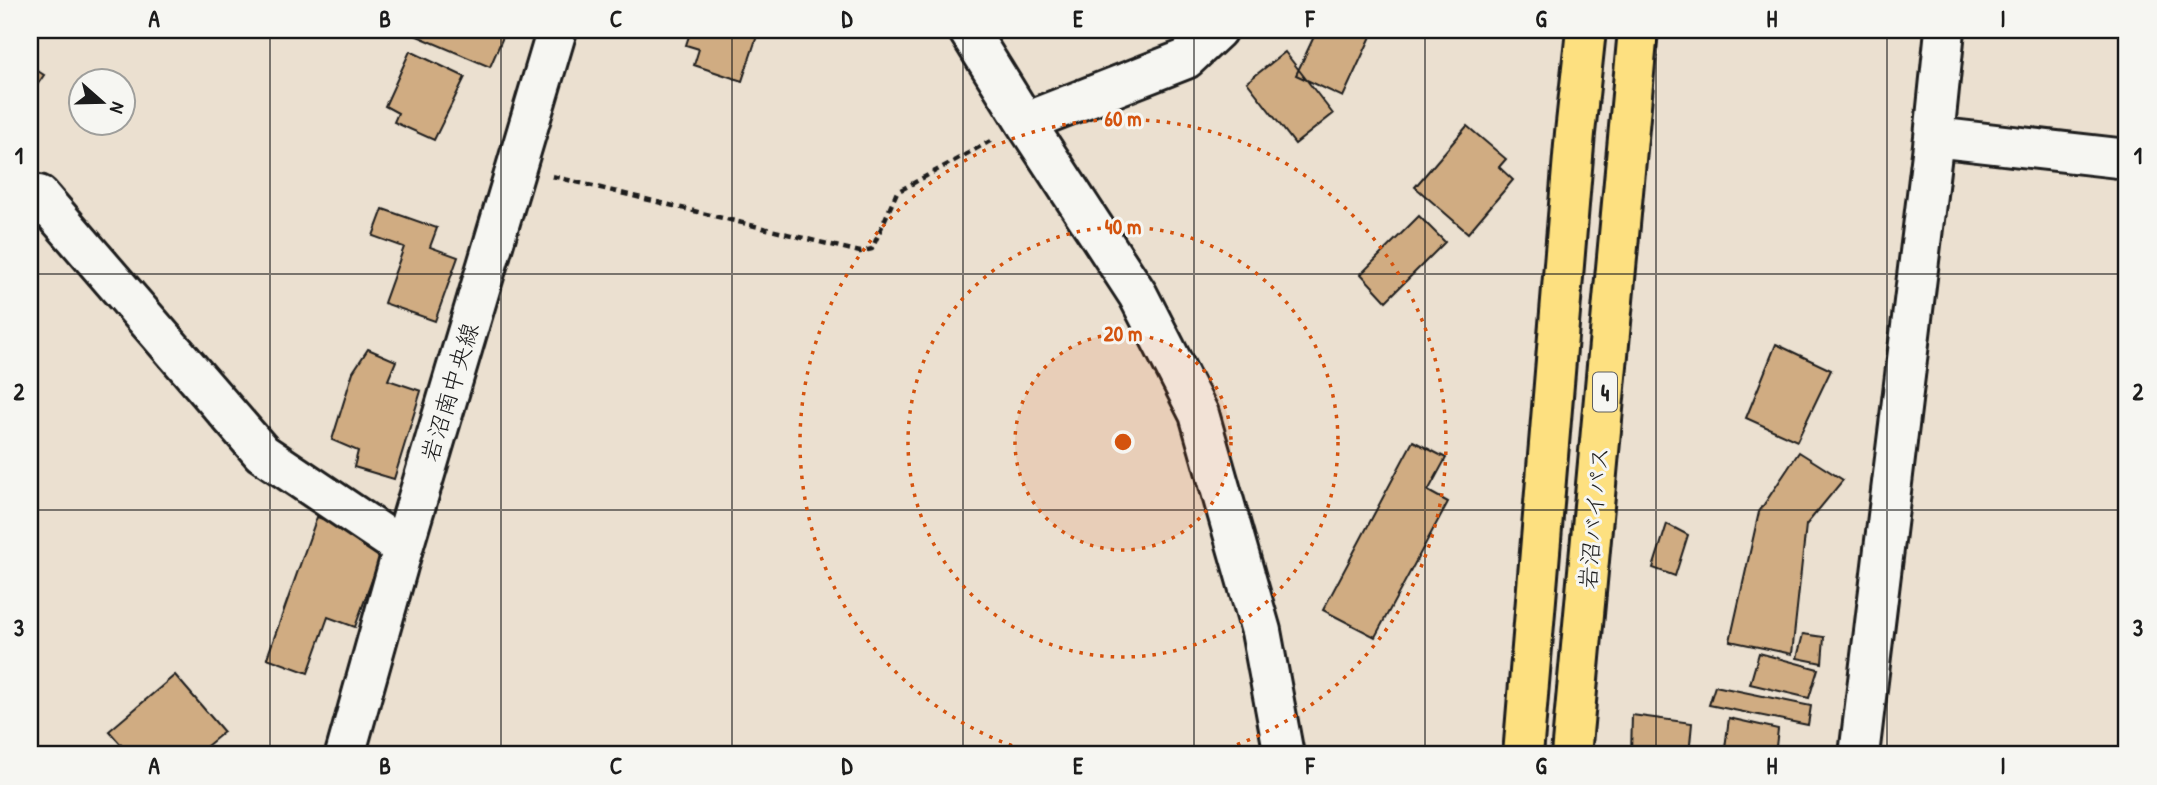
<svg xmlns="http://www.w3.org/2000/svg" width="2157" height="785" viewBox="0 0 2157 785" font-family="'Patrick Hand','Klee One',sans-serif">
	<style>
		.building { fill: #d0ac82; stroke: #1c1c1c; stroke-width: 2 }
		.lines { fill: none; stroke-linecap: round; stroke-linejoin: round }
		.minor-casing { stroke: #1c1c1c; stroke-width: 44 }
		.highway-casing { stroke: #1c1c1c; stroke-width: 44 }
		.path { stroke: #1c1c1c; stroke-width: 4.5; stroke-dasharray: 7 5; stroke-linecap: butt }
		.minor { stroke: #f6f6f2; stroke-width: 38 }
		.highway { stroke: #fde080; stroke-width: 38 }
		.grid { fill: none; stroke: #1c1c1c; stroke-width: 2; stroke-opacity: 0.55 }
		.ring { fill: none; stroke: #d4530e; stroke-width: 3.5; stroke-dasharray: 3.5 7 }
		.labels { text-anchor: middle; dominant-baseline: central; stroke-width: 6; stroke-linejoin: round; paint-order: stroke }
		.shield { fill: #f6f6f2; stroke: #5d5d5c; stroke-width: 2 }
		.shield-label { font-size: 23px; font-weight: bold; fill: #1c1c1c }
		.street-label { font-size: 24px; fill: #1c1c1c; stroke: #f6f6f2 }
		.centre { fill: #d4530e; stroke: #f6f6f2; stroke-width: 3.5 }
		.ring-label { font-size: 21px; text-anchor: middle; font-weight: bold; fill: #d4530e; stroke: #f6f6f2; stroke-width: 6; stroke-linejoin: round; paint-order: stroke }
		.neatline { fill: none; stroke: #1c1c1c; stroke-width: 2.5 }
		.grid-label { font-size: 23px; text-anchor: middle; font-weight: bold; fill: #1c1c1c }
	</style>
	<rect width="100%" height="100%" fill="#ebe0d0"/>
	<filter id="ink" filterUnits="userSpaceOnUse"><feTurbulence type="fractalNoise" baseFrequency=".0143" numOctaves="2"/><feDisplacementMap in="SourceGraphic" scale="14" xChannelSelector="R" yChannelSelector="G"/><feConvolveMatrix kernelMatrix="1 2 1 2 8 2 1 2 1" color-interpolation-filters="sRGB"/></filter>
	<g filter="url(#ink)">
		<path class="building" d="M420,30H506L490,67L417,36Z
			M691,30H759L742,81L694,65L699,49L686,45Z
			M1317,30H1374L1343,97L1296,75Z
			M410,51L465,77L434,140L394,122L398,113L385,106Z
			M1285,52L1333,114L1295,144L1247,82Z
			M30,66L44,75L30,95Z
			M1467,126L1506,159L1499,167L1513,180L1468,233L1415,187Z
			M383,209L437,228L430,247L458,257L435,321L384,303L404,247L373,236Z
			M1419,216L1445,242L1386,301L1361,274Z
			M1776,344L1831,370L1797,441L1746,418Z
			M368,349L396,361L388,380L421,391L394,479L354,467L358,451L332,440L353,372Z
			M1413,441L1446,458L1428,491L1448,502L1375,637L1323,610Z
			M1799,452L1843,480L1806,525L1792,654L1730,641L1759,512Z
			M317,517L386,541L355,627L328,617L308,673L267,658Z
			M1667,524L1688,535L1675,576L1653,568Z
			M1803,634L1824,637L1822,663L1797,658Z
			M1759,653L1818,669L1809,698L1750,684Z
			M175,675L224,732L196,755H130L109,731Z
			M1715,686L1811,706L1808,725L1709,705Z
			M1632,715L1692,723L1689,755H1631Z
			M1729,718L1778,729L1775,755L1757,753L1756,755H1724Z"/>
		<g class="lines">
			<g class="minor-casing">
				<path id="minor" d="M968,30L1025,122L1138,295L1199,414L1261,631L1284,755
					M1025,122L1186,59L1217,30
					M1934,137L2127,159
					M30,210L39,195L262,453L403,548
					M345,755L403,548L557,30
					M1859,755L1934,137L1945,30"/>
			</g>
			<g class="highway-casing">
				<path id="highway" d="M1523,755L1575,133L1586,30
					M1571,755L1638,30"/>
			</g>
			<path class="path" d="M552,176L860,252L872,249L897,192L994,139"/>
			<use href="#minor" class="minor"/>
			<use href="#highway" class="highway"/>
		</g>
	</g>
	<path class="grid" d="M270,30V755M501,30V755M732,30V755M963,30V755M1194,30V755M1425,30V755M1656,30V755M1887,30V755M30,274H2127M30,510H2127"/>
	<circle cx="1123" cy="442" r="108" fill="#d4530e" fill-opacity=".12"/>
	<g class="ring">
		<circle cx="1123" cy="442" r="108"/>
		<circle cx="1123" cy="442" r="215"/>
		<path d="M1042 755A323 323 0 1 1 1204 755"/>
	</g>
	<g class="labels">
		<rect class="shield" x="1593" y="372.5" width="24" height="39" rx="5"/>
		<g class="shield-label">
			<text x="1605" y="392">4</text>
		</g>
		<g class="street-label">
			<text transform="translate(449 392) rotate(-73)">岩沼南中央線</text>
			<text transform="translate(1593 518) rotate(-85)">岩沼バイパス</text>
		</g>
	</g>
	<circle cx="1123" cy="442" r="10" class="centre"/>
	<g class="ring-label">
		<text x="1123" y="126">60 m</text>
		<text x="1123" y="234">40 m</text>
		<text x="1123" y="341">20 m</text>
	</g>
	<rect width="2157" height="785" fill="none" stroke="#f6f6f2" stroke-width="77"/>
	<g transform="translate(102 102) rotate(110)"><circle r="33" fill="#f6f6f2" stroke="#9f9f9c" stroke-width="2"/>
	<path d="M0-5L12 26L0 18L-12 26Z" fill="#1c1c1c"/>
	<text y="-10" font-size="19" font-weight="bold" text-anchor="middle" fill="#1c1c1c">N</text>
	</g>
	<rect x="38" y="38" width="2080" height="708" class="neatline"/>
	<g class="grid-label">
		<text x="154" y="27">A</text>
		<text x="385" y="27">B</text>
		<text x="616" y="27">C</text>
		<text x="847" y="27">D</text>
		<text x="1078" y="27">E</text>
		<text x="1310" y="27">F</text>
		<text x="1541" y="27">G</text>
		<text x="1772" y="27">H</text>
		<text x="2003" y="27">I</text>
		<text x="19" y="164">1</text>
		<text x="2138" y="164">1</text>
		<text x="19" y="400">2</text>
		<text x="2138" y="400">2</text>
		<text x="19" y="636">3</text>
		<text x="2138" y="636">3</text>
		<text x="154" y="774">A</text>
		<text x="385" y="774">B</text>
		<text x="616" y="774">C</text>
		<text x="847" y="774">D</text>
		<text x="1078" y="774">E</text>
		<text x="1310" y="774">F</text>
		<text x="1541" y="774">G</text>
		<text x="1772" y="774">H</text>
		<text x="2003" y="774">I</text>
	</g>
</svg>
